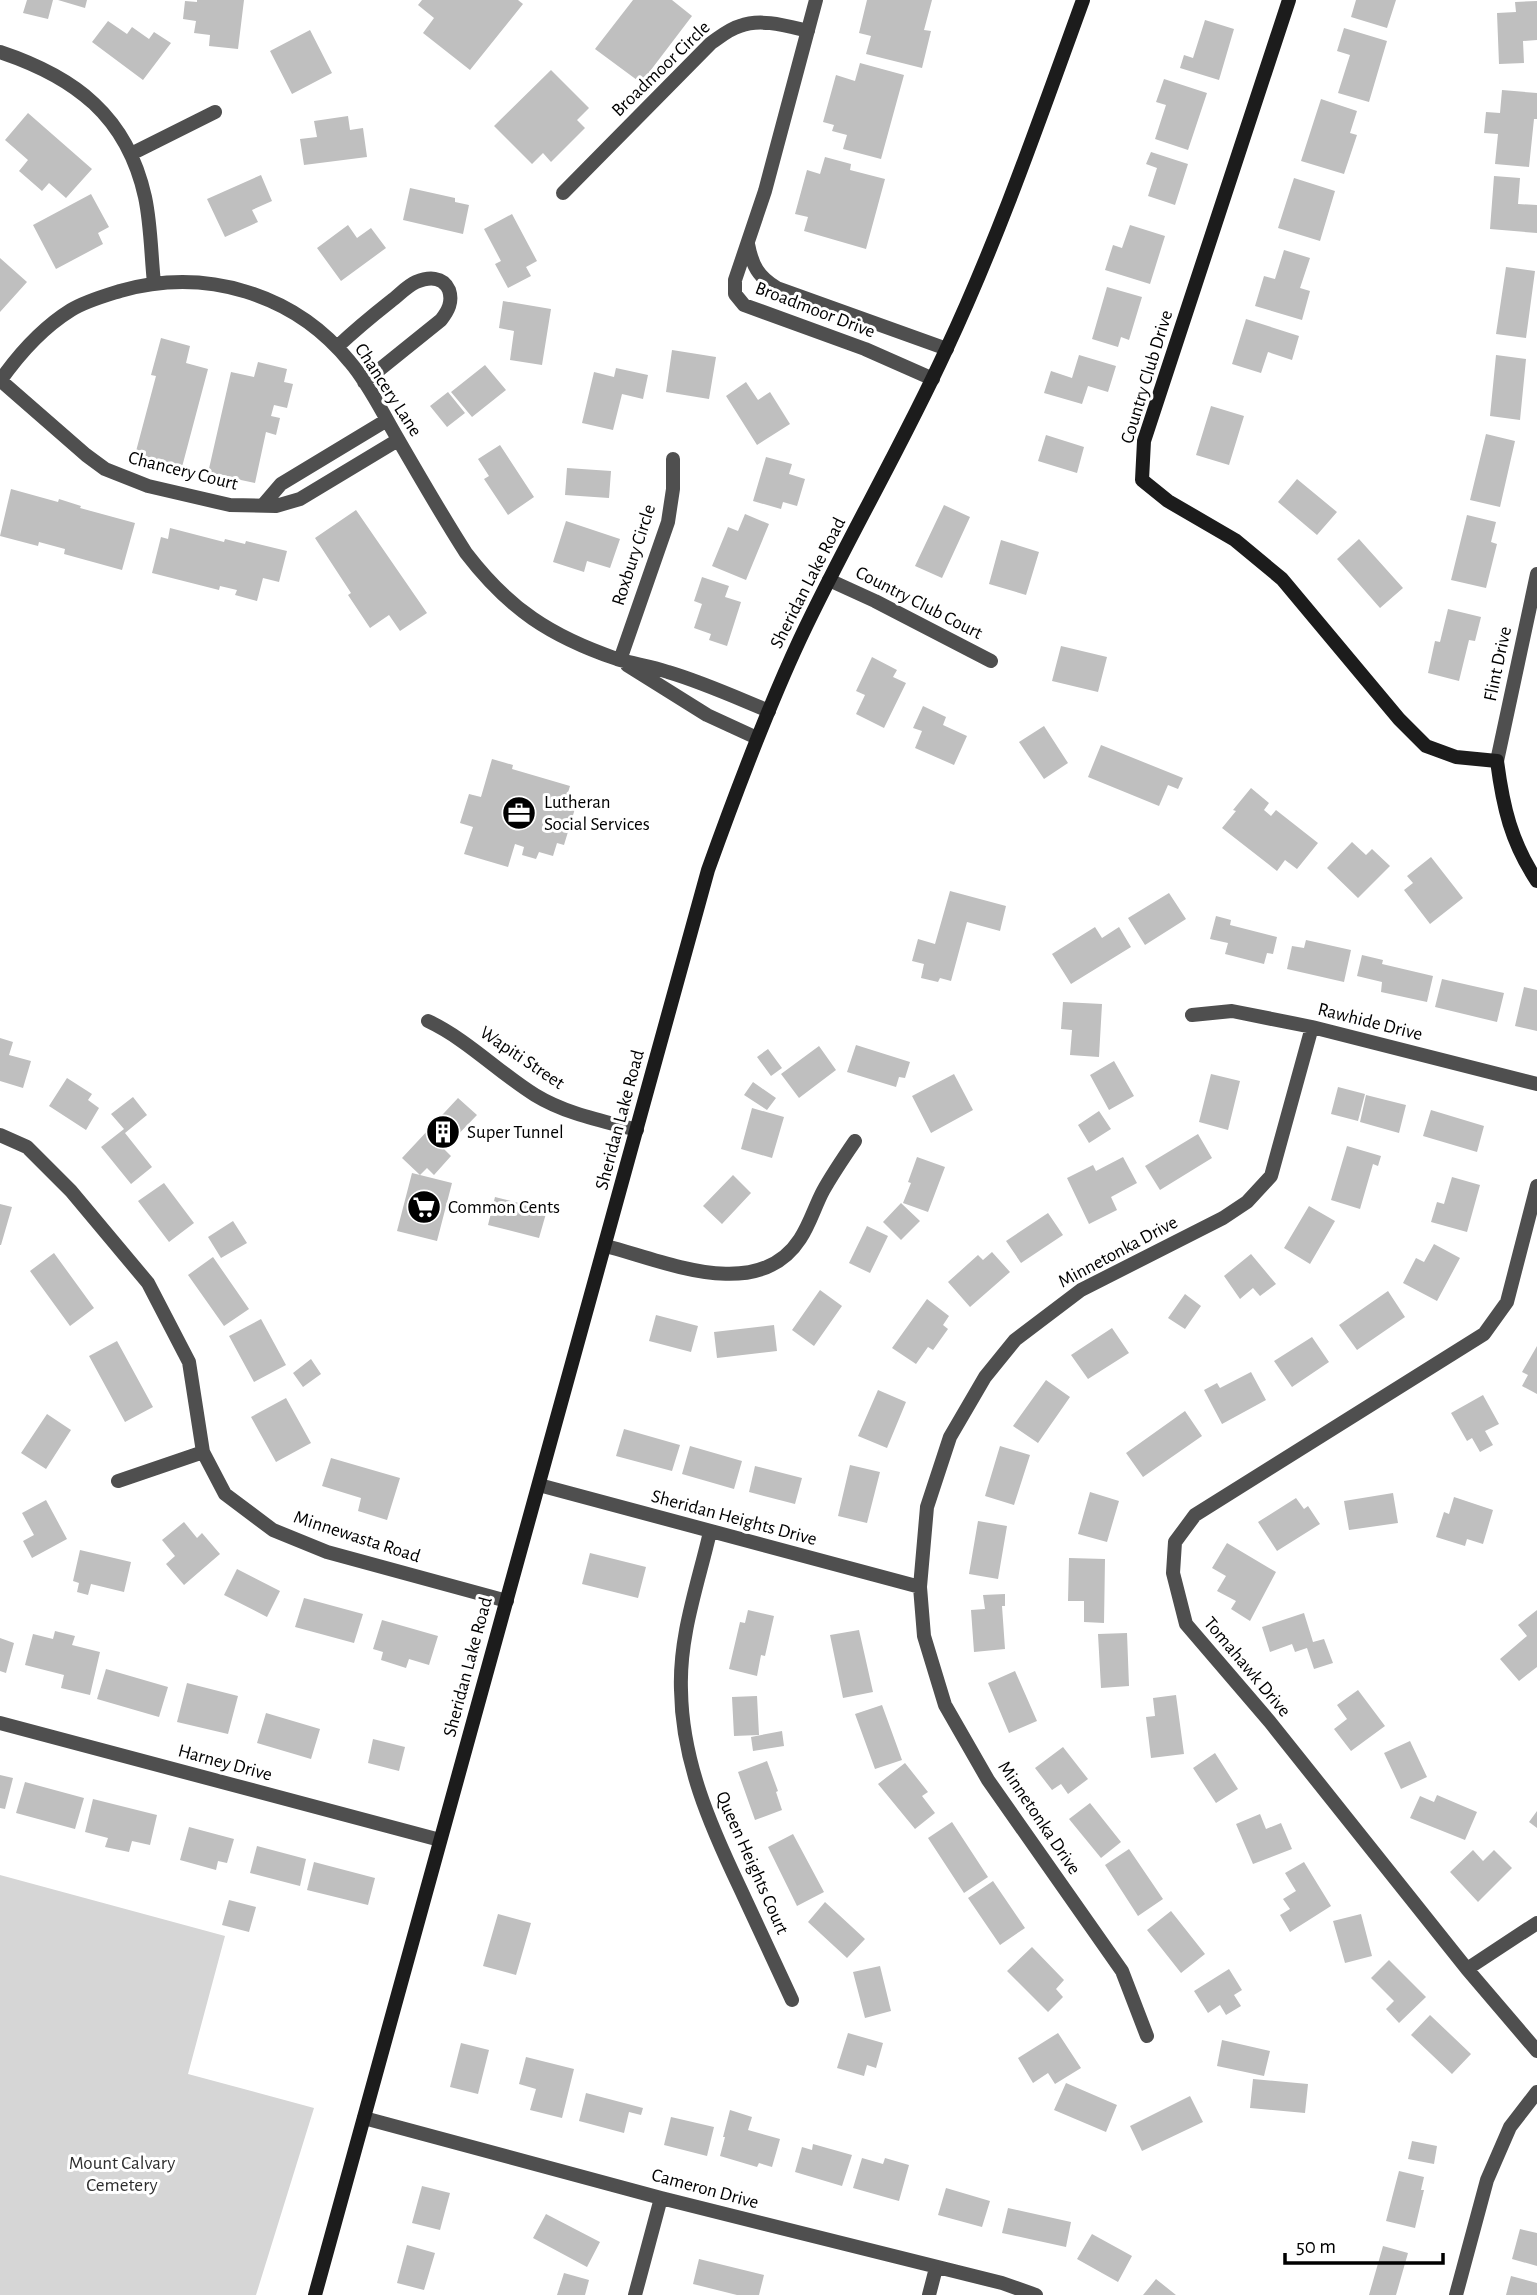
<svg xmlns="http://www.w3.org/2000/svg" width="1537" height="2295" viewBox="0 0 1537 2295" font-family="'Alegreya Sans',sans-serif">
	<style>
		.green { fill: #d6d6d6 }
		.building { fill: #bfbfbf }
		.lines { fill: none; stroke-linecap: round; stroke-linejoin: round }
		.street { stroke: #4f4f4f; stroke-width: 14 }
		.secondary { stroke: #1c1c1c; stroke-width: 14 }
		.labels { text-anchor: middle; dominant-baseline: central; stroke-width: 6; stroke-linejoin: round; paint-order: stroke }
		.street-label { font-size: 19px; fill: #000; stroke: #fff }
		.poi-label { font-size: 19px; fill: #000; stroke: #fff; text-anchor: start }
		.park-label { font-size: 19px; fill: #2d2d2d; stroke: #fff }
	</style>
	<rect width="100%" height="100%" fill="#fff"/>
	<path class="green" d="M0,1875L225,1936L188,2074L314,2108L256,2295H0Z"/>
	<path class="building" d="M27,0H53L48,19L23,13Z
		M58,0H87L85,8Z
		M197,0H244L238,49L209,46L210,35L194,33L196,21L183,19L185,1L197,2Z
		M422,0H518L523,4L470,70L423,33L434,18L418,5Z
		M633,0H672L692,16L641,83L595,49Z
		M867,0H932L924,30L931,31L922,68L866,54L871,36L859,33Z
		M1356,0H1396L1387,28L1351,17Z
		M1537,1V40L1523,41L1524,63L1499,64L1497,13L1516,12L1515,2Z
		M1205,20L1234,29L1219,80L1180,68L1184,55L1193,58Z
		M108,21L127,34L132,27L149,39L154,32L171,43L143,80L92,42Z
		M1344,28L1387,41L1369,102L1338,93L1350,55L1337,51Z
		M310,30L332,73L292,94L270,51Z
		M860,63L904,75L881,159L843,149L847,135L832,131L834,125L823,122L836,75L855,81Z
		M551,70L589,108L577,120L585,128L551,162L543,153L532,164L494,126Z
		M1164,79L1207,93L1188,150L1155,139L1166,105L1156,102Z
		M1502,90L1537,93V119H1534L1529,167L1495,164L1498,134L1484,133L1486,112L1500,113Z
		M1321,99L1357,111L1350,133L1357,135L1344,174L1301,161Z
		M28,113L92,169L66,198L49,183L42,191L19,171L28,160L5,140Z
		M348,116L350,130L363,128L367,157L304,165L300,139L317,137L314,121Z
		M1151,152L1188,164L1175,205L1148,196L1157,168L1146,164Z
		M825,157L851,164L850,170L885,179L866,249L804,231L808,217L795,214L807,170L820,174Z
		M261,175L272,201L252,210L258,222L225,237L207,199Z
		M1494,176L1520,178L1518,204L1537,205V233L1490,229Z
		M1294,178L1335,191L1320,241L1278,228Z
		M410,188L455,198V202L469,205L463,234L403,220Z
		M91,194L109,227L98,233L103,244L56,269L33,225Z
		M512,214L537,261L526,267L531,276L508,288L495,264L501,261L484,229Z
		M348,225L357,238L371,228L386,248L341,281L317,248Z
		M1130,225L1165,236L1150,284L1105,270L1113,245L1122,248Z
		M1284,250L1310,258L1300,288L1310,291L1302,320L1255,306L1264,276L1275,279Z
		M0,258L27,282L0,312Z
		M1506,267L1535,271L1526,338L1496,334Z
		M1107,287L1142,297L1129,340L1121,337L1118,347L1092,339Z
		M503,301L551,309L542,365L510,360L514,331L499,328Z
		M1246,319L1299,336L1292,360L1268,352L1261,373L1232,364Z
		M161,338L190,346L186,363L208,369L182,467L135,455L156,376L151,375Z
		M672,350L716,357L709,399L666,392Z
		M1079,355L1116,366L1108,392L1088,386L1082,404L1044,393L1051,371L1072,378Z
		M1496,355L1526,359L1520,420L1490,416Z
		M258,362L287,369L284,382L293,384L287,408L274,405L271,416L280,418L276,435L266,432L255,483L208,473L231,372L254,377Z
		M485,365L506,390L472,417L451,392Z
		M616,368L648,375L643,399L622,394L613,430L582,423L594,372L614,377Z
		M746,382L758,400L770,392L790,424L757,445L726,396Z
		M448,392L465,413L447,427L430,406Z
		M1211,406L1244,416L1229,465L1196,455Z
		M1486,434L1515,441L1500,507L1470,500Z
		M1046,435L1084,447L1077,473L1038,461Z
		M500,445L534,497L508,515L484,479L489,476L478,459Z
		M766,457L792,464L789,474L805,479L797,506L783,502L781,509L753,501Z
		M567,468L611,471L609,498L565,495Z
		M1297,479L1337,512L1317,535L1278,502Z
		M11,489L58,502L59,499L81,506L80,508L135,523L122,570L64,554L65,549L39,542L38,546L0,536Z
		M944,505L970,517L942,578L915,566Z
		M356,510L427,613L400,631L389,615L370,628L348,595L351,593L315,538Z
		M745,514L769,524L746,580L712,566L728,527L738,531Z
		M1467,515L1496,522L1491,542L1497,544L1486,588L1451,580Z
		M566,521L620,539L610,568L587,561L584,572L553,562Z
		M170,528L224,542L225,539L245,544L246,541L287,551L279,582L263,578L257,601L235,595L237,590L220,586L219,590L152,573L161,537L168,539Z
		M1359,539L1403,588L1380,608L1337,559Z
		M1001,540L1039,552L1026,595L989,584Z
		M702,577L729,586L725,597L741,602L727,646L709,640L711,634L694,628L702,604L694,601Z
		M1448,609L1481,617L1475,641L1469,640L1459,681L1428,673L1435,641L1440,642Z
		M1061,646L1107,657L1098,692L1052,681Z
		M872,657L897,670L893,677L906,683L884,728L856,714L865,695L856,691Z
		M923,706L946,717L943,725L967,736L954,765L915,748L922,731L913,728Z
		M1044,726L1068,763L1044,779L1019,742Z
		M1101,745L1183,778L1178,789L1168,785L1159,806L1088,777Z
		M492,759L513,765L512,769L570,786L566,799L577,802L564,845L557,843L553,856L539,852L536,859L522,855L524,847L515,844L508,867L464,854L473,827L460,823L469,794L481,797Z
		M1251,788L1269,803L1264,810L1271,816L1276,810L1318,843L1297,869L1285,860L1277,871L1222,828L1236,811L1233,810Z
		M1352,842L1366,855L1372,849L1390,866L1358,898L1327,868Z
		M1431,857L1463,898L1430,924L1404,890L1413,883L1407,876Z
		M950,891L1006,906L1000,931L967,922L951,981L940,978L938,982L921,978L924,964L912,961L918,939L935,944Z
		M1169,893L1186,919L1145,945L1128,918Z
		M1216,916L1231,920L1230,925L1277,937L1273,954L1267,953L1264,964L1225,954L1228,943L1210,939Z
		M1095,927L1102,938L1119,927L1131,947L1071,984L1052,954Z
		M1306,940L1351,950L1344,982L1287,969L1292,946L1304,948Z
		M1362,955L1383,960L1382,964L1433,976L1427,1002L1381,992L1382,982L1357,976Z
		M1442,979L1504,993L1497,1022L1435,1007Z
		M1524,987L1537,990V1031L1515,1026Z
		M1063,1002L1102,1004L1099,1057L1070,1055L1072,1030L1061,1029Z
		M0,1038L13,1042L9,1055L31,1061L23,1088L0,1081Z
		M856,1045L910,1062L905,1078L899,1077L896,1087L847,1072Z
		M819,1046L836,1070L799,1098L781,1074Z
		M768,1049L782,1068L771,1076L757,1057Z
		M1114,1061L1134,1096L1109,1110L1090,1075Z
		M954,1074L973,1110L931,1133L912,1096Z
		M1211,1074L1240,1081L1228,1130L1199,1122Z
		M67,1078L92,1094L88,1100L99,1108L86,1130L49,1106Z
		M753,1082L776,1098L767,1110L744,1095Z
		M1338,1087L1365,1094L1358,1121L1331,1114Z
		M1366,1095L1406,1105L1399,1133L1360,1122Z
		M133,1097L147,1115L125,1133L152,1167L131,1184L101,1147L124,1129L111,1114Z
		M458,1098L477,1115L444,1149L451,1156L434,1175L427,1168L420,1175L402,1158Z
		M752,1108L784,1117L772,1158L741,1149Z
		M1431,1110L1484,1126L1477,1152L1423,1136Z
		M1099,1111L1111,1129L1089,1143L1078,1125Z
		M1198,1134L1212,1158L1160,1190L1145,1166Z
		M1347,1146L1381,1156L1378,1166L1373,1164L1360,1209L1331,1200Z
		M917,1157L945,1167L928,1212L903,1203L911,1183L908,1182Z
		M1123,1157L1137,1183L1111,1197L1117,1210L1089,1224L1067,1178L1093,1165L1096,1171Z
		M412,1173L452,1183L437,1241L397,1231Z
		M733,1175L751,1193L722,1224L703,1206Z
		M1452,1177L1480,1185L1467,1232L1431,1222L1437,1202L1444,1204Z
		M164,1183L194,1223L169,1242L138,1201Z
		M495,1197L547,1210L539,1238L488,1225Z
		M901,1203L920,1221L901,1240L883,1222Z
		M0,1204L12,1207L1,1245H0Z
		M1309,1206L1335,1221L1310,1264L1284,1248Z
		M1048,1213L1063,1235L1021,1263L1006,1241Z
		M233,1221L247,1243L221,1258L208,1237Z
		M867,1226L888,1236L870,1273L849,1263Z
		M1434,1244L1460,1258L1437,1301L1403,1283L1416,1258L1424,1262Z
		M992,1252L1010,1272L970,1307L948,1282L978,1255L983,1260Z
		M54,1253L94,1308L70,1326L30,1271Z
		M1251,1254L1276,1284L1260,1296L1253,1288L1240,1299L1224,1276Z
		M213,1257L249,1309L224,1326L188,1275Z
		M820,1290L842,1306L814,1346L792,1330Z
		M1388,1291L1405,1317L1357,1350L1339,1325Z
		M1185,1294L1201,1306L1185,1329L1168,1318Z
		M927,1299L949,1316L943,1325L948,1329L933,1350L928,1347L916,1364L892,1348Z
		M656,1315L698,1326L691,1352L649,1341Z
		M261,1319L286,1365L254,1382L229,1336Z
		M774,1325L777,1351L717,1358L714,1332Z
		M1112,1328L1129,1353L1088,1379L1071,1355Z
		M1312,1337L1329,1362L1292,1387L1274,1361Z
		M117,1341L153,1407L125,1422L89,1356Z
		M1537,1346V1394L1522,1386L1528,1375L1522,1372Z
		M311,1359L321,1374L303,1387L293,1373Z
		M1251,1372L1266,1400L1222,1424L1204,1390L1217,1383L1220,1388Z
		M1046,1380L1070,1397L1038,1443L1013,1426Z
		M878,1390L906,1402L887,1448L858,1436Z
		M1483,1395L1499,1424L1485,1431L1493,1445L1480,1452L1472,1438L1467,1441L1451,1413Z
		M286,1398L311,1443L276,1462L251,1417Z
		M1185,1411L1202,1436L1143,1477L1126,1453Z
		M47,1414L71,1430L46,1469L21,1453Z
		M624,1429L680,1445L672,1471L616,1456Z
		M690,1446L742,1461L734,1489L682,1474Z
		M1000,1446L1030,1455L1014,1505L985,1496Z
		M331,1458L400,1478L387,1520L358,1511L361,1498L322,1486Z
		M850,1465L880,1472L867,1523L838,1516Z
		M755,1466L802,1478L795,1504L749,1492Z
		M1090,1492L1119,1501L1107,1542L1078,1534Z
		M1393,1493L1398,1523L1349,1530L1344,1501Z
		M1454,1497L1493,1510L1483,1544L1467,1539L1465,1546L1436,1537L1444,1512L1449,1514Z
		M1296,1498L1304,1509L1308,1506L1320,1524L1277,1551L1258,1522Z
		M46,1500L67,1539L32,1558L23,1541L34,1535L22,1513Z
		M978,1521L1007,1526L998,1579L969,1574Z
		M184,1522L197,1538L202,1533L220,1554L184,1585L166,1564L175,1556L162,1540Z
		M1227,1543L1276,1572L1250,1621L1231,1609L1236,1601L1217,1591L1226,1576L1212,1568Z
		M80,1550L131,1562L124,1592L91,1584L88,1595L77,1592L79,1583L73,1581Z
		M590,1553L646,1567L638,1598L582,1584Z
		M1069,1558L1105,1559L1104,1623L1084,1622V1601H1068Z
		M237,1569L280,1591L267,1617L224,1595Z
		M1005,1594V1606H1002L1005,1649L974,1652L971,1610L985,1609L983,1595Z
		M304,1598L363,1614L354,1643L295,1627Z
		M748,1610L774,1616L765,1656L761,1655L757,1676L729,1669L740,1622L745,1623Z
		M1537,1610V1667L1519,1681L1500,1659L1527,1636L1518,1625Z
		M1304,1613L1313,1642L1324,1639L1333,1663L1314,1669L1307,1648L1295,1652L1292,1644L1270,1652L1262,1627Z
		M382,1620L438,1636L429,1665L409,1659L406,1668L381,1660L383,1652L373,1649Z
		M859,1630L873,1692L843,1698L830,1635Z
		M55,1631L75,1636L72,1645L100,1652L90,1695L61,1688L64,1675L25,1665L33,1634L53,1639Z
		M1127,1633L1129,1686L1101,1688L1098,1634Z
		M0,1638L14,1643L6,1673L0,1671Z
		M106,1669L168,1687L159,1717L97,1699Z
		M1015,1671L1037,1721L1009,1733L988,1683Z
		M187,1683L238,1696L228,1734L177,1722Z
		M1358,1690L1385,1726L1351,1751L1334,1729L1347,1719L1337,1705Z
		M1176,1695L1184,1754L1151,1758L1146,1717L1155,1716L1153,1698Z
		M757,1696L759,1735L734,1736L732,1697Z
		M882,1705L902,1760L875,1769L855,1714Z
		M266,1713L320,1729L311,1759L257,1743Z
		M782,1731L784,1746L753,1751L751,1737Z
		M373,1739L405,1747L399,1771L368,1763Z
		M1410,1741L1427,1777L1401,1789L1384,1753Z
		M1063,1747L1088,1779L1068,1794L1061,1784L1052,1790L1035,1768Z
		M1215,1753L1238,1789L1216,1803L1193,1768Z
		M767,1761L778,1791L776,1792L782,1810L755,1820L738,1772Z
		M905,1763L928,1792L922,1796L935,1813L915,1829L878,1784Z
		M0,1775L13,1778L5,1809L0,1808Z
		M25,1782L84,1798L75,1829L16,1813Z
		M1437,1795L1477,1812L1465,1840L1410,1818L1420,1796L1434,1802Z
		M93,1799L157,1815L150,1845L132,1841L129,1852L105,1847L108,1838L85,1832Z
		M1090,1803L1121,1842L1101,1858L1069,1819Z
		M1537,1811V1828L1529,1822Z
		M1260,1814L1266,1829L1281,1823L1292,1849L1253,1864L1236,1824Z
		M952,1822L988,1877L964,1893L928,1838Z
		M189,1827L234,1839L227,1863L218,1861L216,1870L180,1860Z
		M793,1834L824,1892L797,1906L768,1847Z
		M257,1846L306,1859L300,1886L250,1873Z
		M1129,1849L1163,1899L1138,1916L1105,1865Z
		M1473,1850L1483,1861L1494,1850L1512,1868L1478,1902L1450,1872Z
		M314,1862L375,1878L368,1905L307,1890Z
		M1304,1862L1331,1906L1290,1932L1280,1915L1290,1909L1283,1899L1296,1891L1285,1873Z
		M993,1881L1025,1928L1000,1945L968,1898Z
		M229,1900L256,1907L249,1932L222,1925Z
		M825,1902L865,1939L847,1958L808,1922Z
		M1171,1911L1205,1954L1181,1973L1147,1930Z
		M498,1914L531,1923L516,1975L483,1966Z
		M1361,1914L1372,1956L1345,1963L1333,1921Z
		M1032,1947L1064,1980L1056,1989L1063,1997L1048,2012L1007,1971Z
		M1389,1960L1426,1997L1399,2023L1386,2009L1394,2001L1371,1978Z
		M880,1966L891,2011L865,2018L853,1972Z
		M1229,1969L1242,1990L1234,1995L1241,2006L1226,2015L1220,2005L1208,2013L1194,1991Z
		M1430,2015L1471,2054L1452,2074L1411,2035Z
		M848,2033L883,2043L876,2068L867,2065L864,2076L837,2068Z
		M1058,2033L1081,2068L1055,2084L1048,2073L1033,2083L1018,2058Z
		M1222,2040L1270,2051L1264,2076L1217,2066Z
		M461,2043L489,2050L478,2094L450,2087Z
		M526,2057L574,2069L562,2118L530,2110L536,2089L519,2084Z
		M1253,2079L1308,2084L1305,2113L1250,2108Z
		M1066,2083L1117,2105L1106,2132L1054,2110Z
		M586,2093L643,2108L641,2115L629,2112L624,2133L579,2121Z
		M1190,2096L1203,2122L1142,2151L1130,2126Z
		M730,2110L752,2117L748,2130L780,2139L772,2167L759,2163L757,2167L720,2156L725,2137H723Z
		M671,2117L714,2127L707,2156L664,2145Z
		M1412,2141L1437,2146L1434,2164L1408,2159Z
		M813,2144L852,2155L842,2186L795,2172L802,2147L812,2150Z
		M862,2158L883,2164L885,2158L909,2165L899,2201L853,2188Z
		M1399,2171L1424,2177L1421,2190H1424L1415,2228L1386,2221Z
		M422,2186L450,2193L440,2230L412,2223Z
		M946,2188L990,2201L982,2227L938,2215Z
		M1008,2208L1071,2222L1066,2247L1002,2233Z
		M546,2214L600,2242L587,2267L533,2238Z
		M1520,2229L1537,2233V2266L1512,2259Z
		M1092,2234L1132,2256L1118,2282L1077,2259Z
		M407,2245L435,2253L424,2290L397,2283Z
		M1383,2246L1408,2253L1396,2295H1369Z
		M699,2259L764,2275L759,2295H737L693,2284Z
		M564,2273L589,2280L585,2295H557Z
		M1511,2276L1537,2283V2295H1506Z
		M1156,2279L1176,2295H1143Z"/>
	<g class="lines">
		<path class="street" d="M816,0L765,191L735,280V294L744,305L865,349L933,379
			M0,52C75,77 127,116 145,197C151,225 151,255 154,283
			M131,154L215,112
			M563,193L711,43C720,37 729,29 740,26C761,18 787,26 808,31
			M748,244C752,265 758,277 777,288L947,349
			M337,347C354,331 372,316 391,301C399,295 407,286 416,282C428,277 443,276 449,290C453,302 448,311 441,320L364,382
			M0,380L86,455L105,469L148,486L230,505L276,506L300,499L398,440
			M0,381C19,354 42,328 71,310C86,301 104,296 120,291C205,267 294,293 350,362C368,383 381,410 395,434C418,474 441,514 466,553C509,609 550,636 617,659C633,664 651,666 668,672C702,682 735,697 769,711
			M263,505L281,484L387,420
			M829,580L875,601L991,661
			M620,660L668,522L673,489V459
			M627,665L707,715L757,738
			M1497,761L1537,574
			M1192,1015L1232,1011L1312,1027L1537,1084
			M428,1021C468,1040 498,1072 535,1095C566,1114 603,1121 637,1130
			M0,1135L27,1147L71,1191L148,1283L189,1362L203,1452L225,1494L273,1530L327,1552L507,1601
			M1537,1186L1507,1302L1484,1334L1195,1515L1175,1542L1173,1573L1186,1624L1270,1722L1467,1969L1537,2051
			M606,1246C664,1261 758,1304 800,1239C810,1224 815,1206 823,1191C833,1173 844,1157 855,1141
			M118,1481L203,1452
			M539,1485L920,1587
			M710,1532C698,1584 679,1636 681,1690C682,1761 710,1825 740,1888C758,1926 775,1963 792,2000
			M0,1723L440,1840
			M1467,1969L1537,1923
			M1147,2036L1122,1971L988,1780L945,1705L924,1636L920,1587L927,1507L950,1437L985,1377L1015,1340L1081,1290L1223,1218L1247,1202L1271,1176L1312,1027
			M364,2118L661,2198L1002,2283L1036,2295
			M635,2295L661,2198
			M929,2295L936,2268
			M1456,2295L1487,2180L1510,2127L1537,2092"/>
		<path class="secondary" d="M1289,0L1144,441L1142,480L1168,501L1235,540L1282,579L1399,719L1426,746L1456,757L1497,761C1503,807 1511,842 1537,881
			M315,2295L708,870C736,792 765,714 800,639C846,541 901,448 946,350C999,237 1040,118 1083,0"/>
	</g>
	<defs>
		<g id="office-disc" transform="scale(1.75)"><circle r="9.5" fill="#000" stroke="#fff"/><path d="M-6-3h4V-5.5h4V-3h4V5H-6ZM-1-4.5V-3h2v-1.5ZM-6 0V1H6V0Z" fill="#fff"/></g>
		<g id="building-disc" transform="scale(1.75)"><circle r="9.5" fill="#000" stroke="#fff"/><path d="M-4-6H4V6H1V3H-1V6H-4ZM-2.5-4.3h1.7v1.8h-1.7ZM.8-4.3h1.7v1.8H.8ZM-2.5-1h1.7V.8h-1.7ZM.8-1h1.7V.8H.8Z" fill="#fff"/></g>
		<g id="supermarket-disc" transform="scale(1.75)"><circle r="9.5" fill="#000" stroke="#fff"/><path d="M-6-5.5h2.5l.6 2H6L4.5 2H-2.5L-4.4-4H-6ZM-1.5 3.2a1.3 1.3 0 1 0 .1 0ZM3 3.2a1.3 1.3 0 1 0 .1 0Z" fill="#fff"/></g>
	</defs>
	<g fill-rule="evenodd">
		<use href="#office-disc" x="519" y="813"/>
		<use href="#building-disc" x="443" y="1132"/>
		<use href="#supermarket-disc" x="424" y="1207"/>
	</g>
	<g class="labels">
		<g class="street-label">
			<text transform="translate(661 69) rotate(-44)">Broadmoor Circle</text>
			<text transform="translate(815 310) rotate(21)">Broadmoor Drive</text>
			<text transform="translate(1147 377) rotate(-73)">Country Club Drive</text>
			<text transform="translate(388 390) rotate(57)">Chancery Lane</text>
			<text transform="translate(183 471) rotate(14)">Chancery Court</text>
			<text transform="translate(634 555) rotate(-72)">Roxbury Circle</text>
			<text transform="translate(808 583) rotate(-63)">Sheridan Lake Road</text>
			<text transform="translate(919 603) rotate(27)">Country Club Court</text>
			<text transform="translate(1498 664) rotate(-78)">Flint Drive</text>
			<text transform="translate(1370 1022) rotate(14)">Rawhide Drive</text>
			<text transform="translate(522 1058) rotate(34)">Wapiti Street</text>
			<text transform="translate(620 1120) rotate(-75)">Sheridan Lake Road</text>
			<text transform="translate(1118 1252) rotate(-28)">Minnetonka Drive</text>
			<text transform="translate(734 1518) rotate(15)">Sheridan Heights Drive</text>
			<text transform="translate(357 1537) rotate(18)">Minnewasta Road</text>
			<text transform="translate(468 1667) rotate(-75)">Sheridan Lake Road</text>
			<text transform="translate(1247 1667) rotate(50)">Tomahawk Drive</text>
			<text transform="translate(225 1763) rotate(15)">Harney Drive</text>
			<text transform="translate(1039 1818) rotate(56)">Minnetonka Drive</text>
			<text transform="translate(752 1863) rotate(66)">Queen Heights Court</text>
			<text transform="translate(705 2189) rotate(15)">Cameron Drive</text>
		</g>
		<g class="poi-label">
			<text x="544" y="802">Lutheran<tspan x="544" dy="22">Social Services</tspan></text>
			<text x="467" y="1132">Super Tunnel</text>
			<text x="448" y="1207">Common Cents</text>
		</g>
		<g class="park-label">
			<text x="122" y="2163">Mount Calvary<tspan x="122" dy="22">Cemetery</tspan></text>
		</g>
	</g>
	<path d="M1285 2253v10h158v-10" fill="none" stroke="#000000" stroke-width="3.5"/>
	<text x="1296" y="2253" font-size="21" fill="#000000" stroke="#ffffff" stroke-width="5" paint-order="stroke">50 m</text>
</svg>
